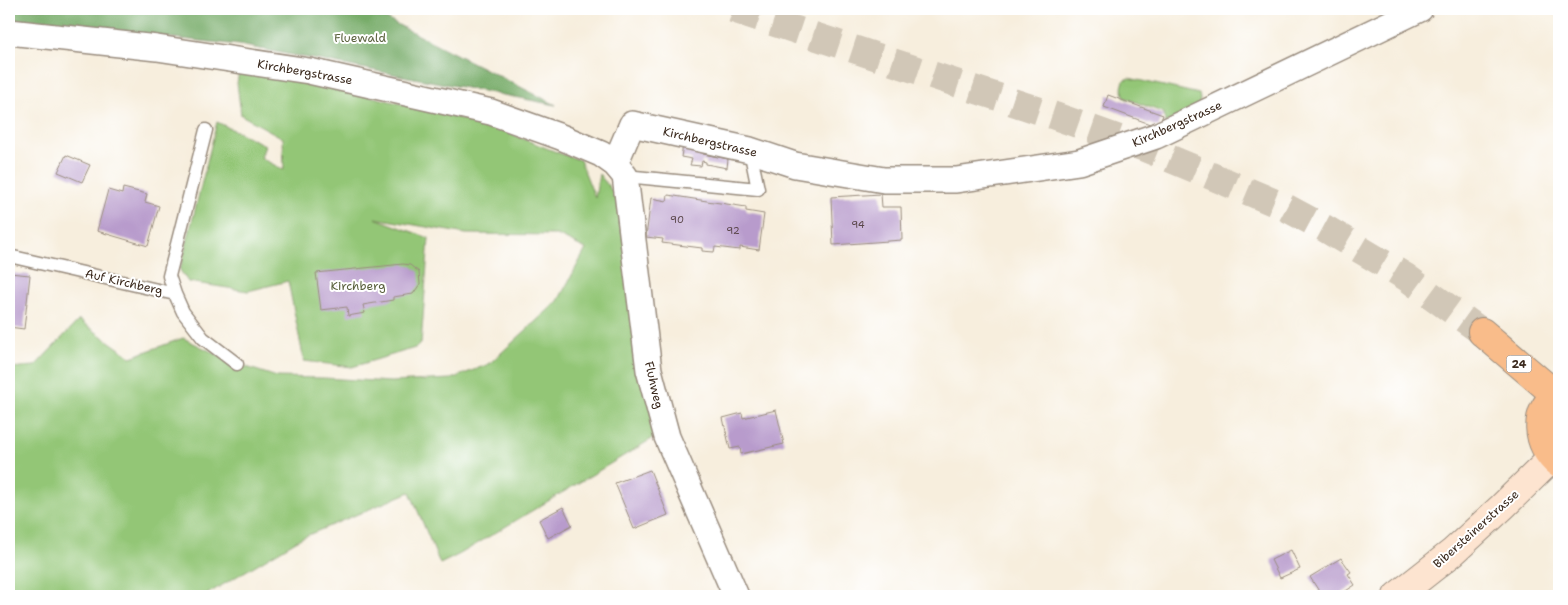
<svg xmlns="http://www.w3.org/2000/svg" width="1568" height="605" viewBox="0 0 1568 605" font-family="'Shantell Sans',sans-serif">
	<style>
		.green { fill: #93c676; stroke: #67784a }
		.forest { fill: #76ab67; stroke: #586a42 }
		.building { fill: #b89bcc }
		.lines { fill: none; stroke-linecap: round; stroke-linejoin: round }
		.primary-tunnel { stroke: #d1c7b7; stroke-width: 28; stroke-dasharray: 28 14; stroke-linecap: butt }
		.lane-casing { stroke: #998c7e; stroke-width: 15 }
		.street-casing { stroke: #998c7e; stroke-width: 28 }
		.secondary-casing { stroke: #998c7e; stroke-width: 30 }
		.primary-casing { stroke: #998c7e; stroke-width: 30 }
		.lane { stroke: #fff; stroke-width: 12 }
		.street { stroke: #fff; stroke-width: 25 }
		.secondary { stroke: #fde4d0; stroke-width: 28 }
		.primary { stroke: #f9bc8a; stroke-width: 28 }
		.labels { text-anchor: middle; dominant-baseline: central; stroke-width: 4; stroke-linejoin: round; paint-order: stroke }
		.number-label { font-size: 10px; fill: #5a464a }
		.shield { fill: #fff; stroke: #766a62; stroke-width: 1 }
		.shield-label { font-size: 11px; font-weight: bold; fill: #3b2a1e }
		.park-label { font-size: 12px; fill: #5a613d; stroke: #fff }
		.street-label { font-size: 12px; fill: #3b2a1e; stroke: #fff }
	</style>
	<rect width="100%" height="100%" fill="#fff"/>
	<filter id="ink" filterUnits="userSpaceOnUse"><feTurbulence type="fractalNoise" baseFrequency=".02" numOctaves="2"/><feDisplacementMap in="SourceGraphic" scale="10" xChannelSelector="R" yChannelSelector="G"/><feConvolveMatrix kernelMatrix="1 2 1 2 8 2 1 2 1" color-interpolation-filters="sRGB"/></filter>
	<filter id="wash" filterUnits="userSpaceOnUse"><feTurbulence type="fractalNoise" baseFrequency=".0096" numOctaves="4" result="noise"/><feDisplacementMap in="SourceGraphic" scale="20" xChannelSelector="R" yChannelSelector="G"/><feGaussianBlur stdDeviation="1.12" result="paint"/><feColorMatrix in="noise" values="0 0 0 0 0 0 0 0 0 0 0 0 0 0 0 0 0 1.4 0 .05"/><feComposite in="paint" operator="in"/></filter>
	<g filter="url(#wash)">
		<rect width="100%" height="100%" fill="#f7eedd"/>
		<path class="green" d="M239,72L309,81L491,126L559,153L580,160L595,198L599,174L617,197L655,437L460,554L440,564L410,492L301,538L204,596H9V368L35,366L79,320L131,357L183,338L237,364L277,377L324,378L391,382L451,379L489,364L558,301L586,249L557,235L466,234L375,218L429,238L421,344L415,348L352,367L304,361L288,281L248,291L188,282L180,270L217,122L265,145L261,158L284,170L283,138L241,115L237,83Z
			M1129,78L1199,94L1200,99L1199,106L1165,123L1164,113L1125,98L1122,88L1124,80Z"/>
		<path class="forest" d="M9,9H367L556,105L239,45L9,21Z"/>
		<g id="blocks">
			<path class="building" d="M1108,95L1163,115L1158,127L1104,107Z
				M683,145L704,149L703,154L728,159L727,168L706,164V162L702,161L701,166L690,165L692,159L681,157Z
				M66,155L90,165L82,182L58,172Z
				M123,188L147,194L145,202L159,206L148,246L97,231L108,190L122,194Z
				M881,194L882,207H901L902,240L833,245L831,197Z
				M668,195L746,207V211L764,214L759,250L740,247V250L715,247L714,252L702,251V248L662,243L663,239L646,237L651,198L667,201Z
				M403,264L410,265L419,272L420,284L413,294L393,297V300L363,305L365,313L348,316L347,307L321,310L316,273Z
				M9,273L30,275L24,329L9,327Z
				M776,410L784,444L741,454L740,447L730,449L723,418L742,413L743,418Z
				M650,470L668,515L634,529L615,483Z
				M563,507L572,525L548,538L539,520Z
				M1291,550L1300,569L1280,578L1271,560Z
				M1341,558L1351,572L1348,574L1355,585L1338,596H1322L1310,577Z"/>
		</g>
	</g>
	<g filter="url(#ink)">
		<use href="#blocks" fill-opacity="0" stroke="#998c7e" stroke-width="1"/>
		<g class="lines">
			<path class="primary-tunnel" d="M733,9L1052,115L1145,148L1285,207L1326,229L1406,277L1482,332"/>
			<g class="lane-casing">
				<path id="lane" d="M625,176L758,189L750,150
					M9,256L175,294L183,312L203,338L237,364
					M175,294L169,276L206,130"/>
			</g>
			<g class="street-casing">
				<path id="street" d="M9,32L157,48L309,71L491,112L561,137L601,154L615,164L625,176L649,370L667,437L736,596
					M615,164L632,124L750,150L795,165L884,180H956L1079,162L1156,136L1420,9"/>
			</g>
			<g class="secondary-casing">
				<path id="secondary" d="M1397,596L1453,552L1502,507L1552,458"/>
			</g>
			<g class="primary-casing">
				<path id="primary" d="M1482,332L1556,395
					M1559,393C1532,410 1536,446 1559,464"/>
			</g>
			<use href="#lane" class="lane"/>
			<use href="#street" class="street"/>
			<use href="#secondary" class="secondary"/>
			<use href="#primary" class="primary"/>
		</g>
	</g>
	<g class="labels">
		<g class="number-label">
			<text x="677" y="219">90</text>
			<text x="858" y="224">94</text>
			<text x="733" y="230">92</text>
		</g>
		<rect class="shield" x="1506.5" y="355.5" width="25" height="17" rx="4"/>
		<g class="shield-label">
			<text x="1519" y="364">24</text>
		</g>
		<g class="park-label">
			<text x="360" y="38">Fluewald</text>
			<text x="358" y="286">Kirchberg</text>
		</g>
		<g class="street-label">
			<text transform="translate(305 72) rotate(10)">Kirchbergstrasse</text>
			<text transform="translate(1177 124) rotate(-24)">Kirchbergstrasse</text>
			<text transform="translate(710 142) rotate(13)">Kirchbergstrasse</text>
			<text transform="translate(124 282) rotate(13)">Auf Kirchberg</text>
			<text transform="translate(654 385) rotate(77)">Fluhweg</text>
			<text transform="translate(1476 529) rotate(-42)">Bibersteinerstrasse</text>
		</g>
	</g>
	<rect width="1568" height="605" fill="none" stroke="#fff" stroke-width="30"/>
</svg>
